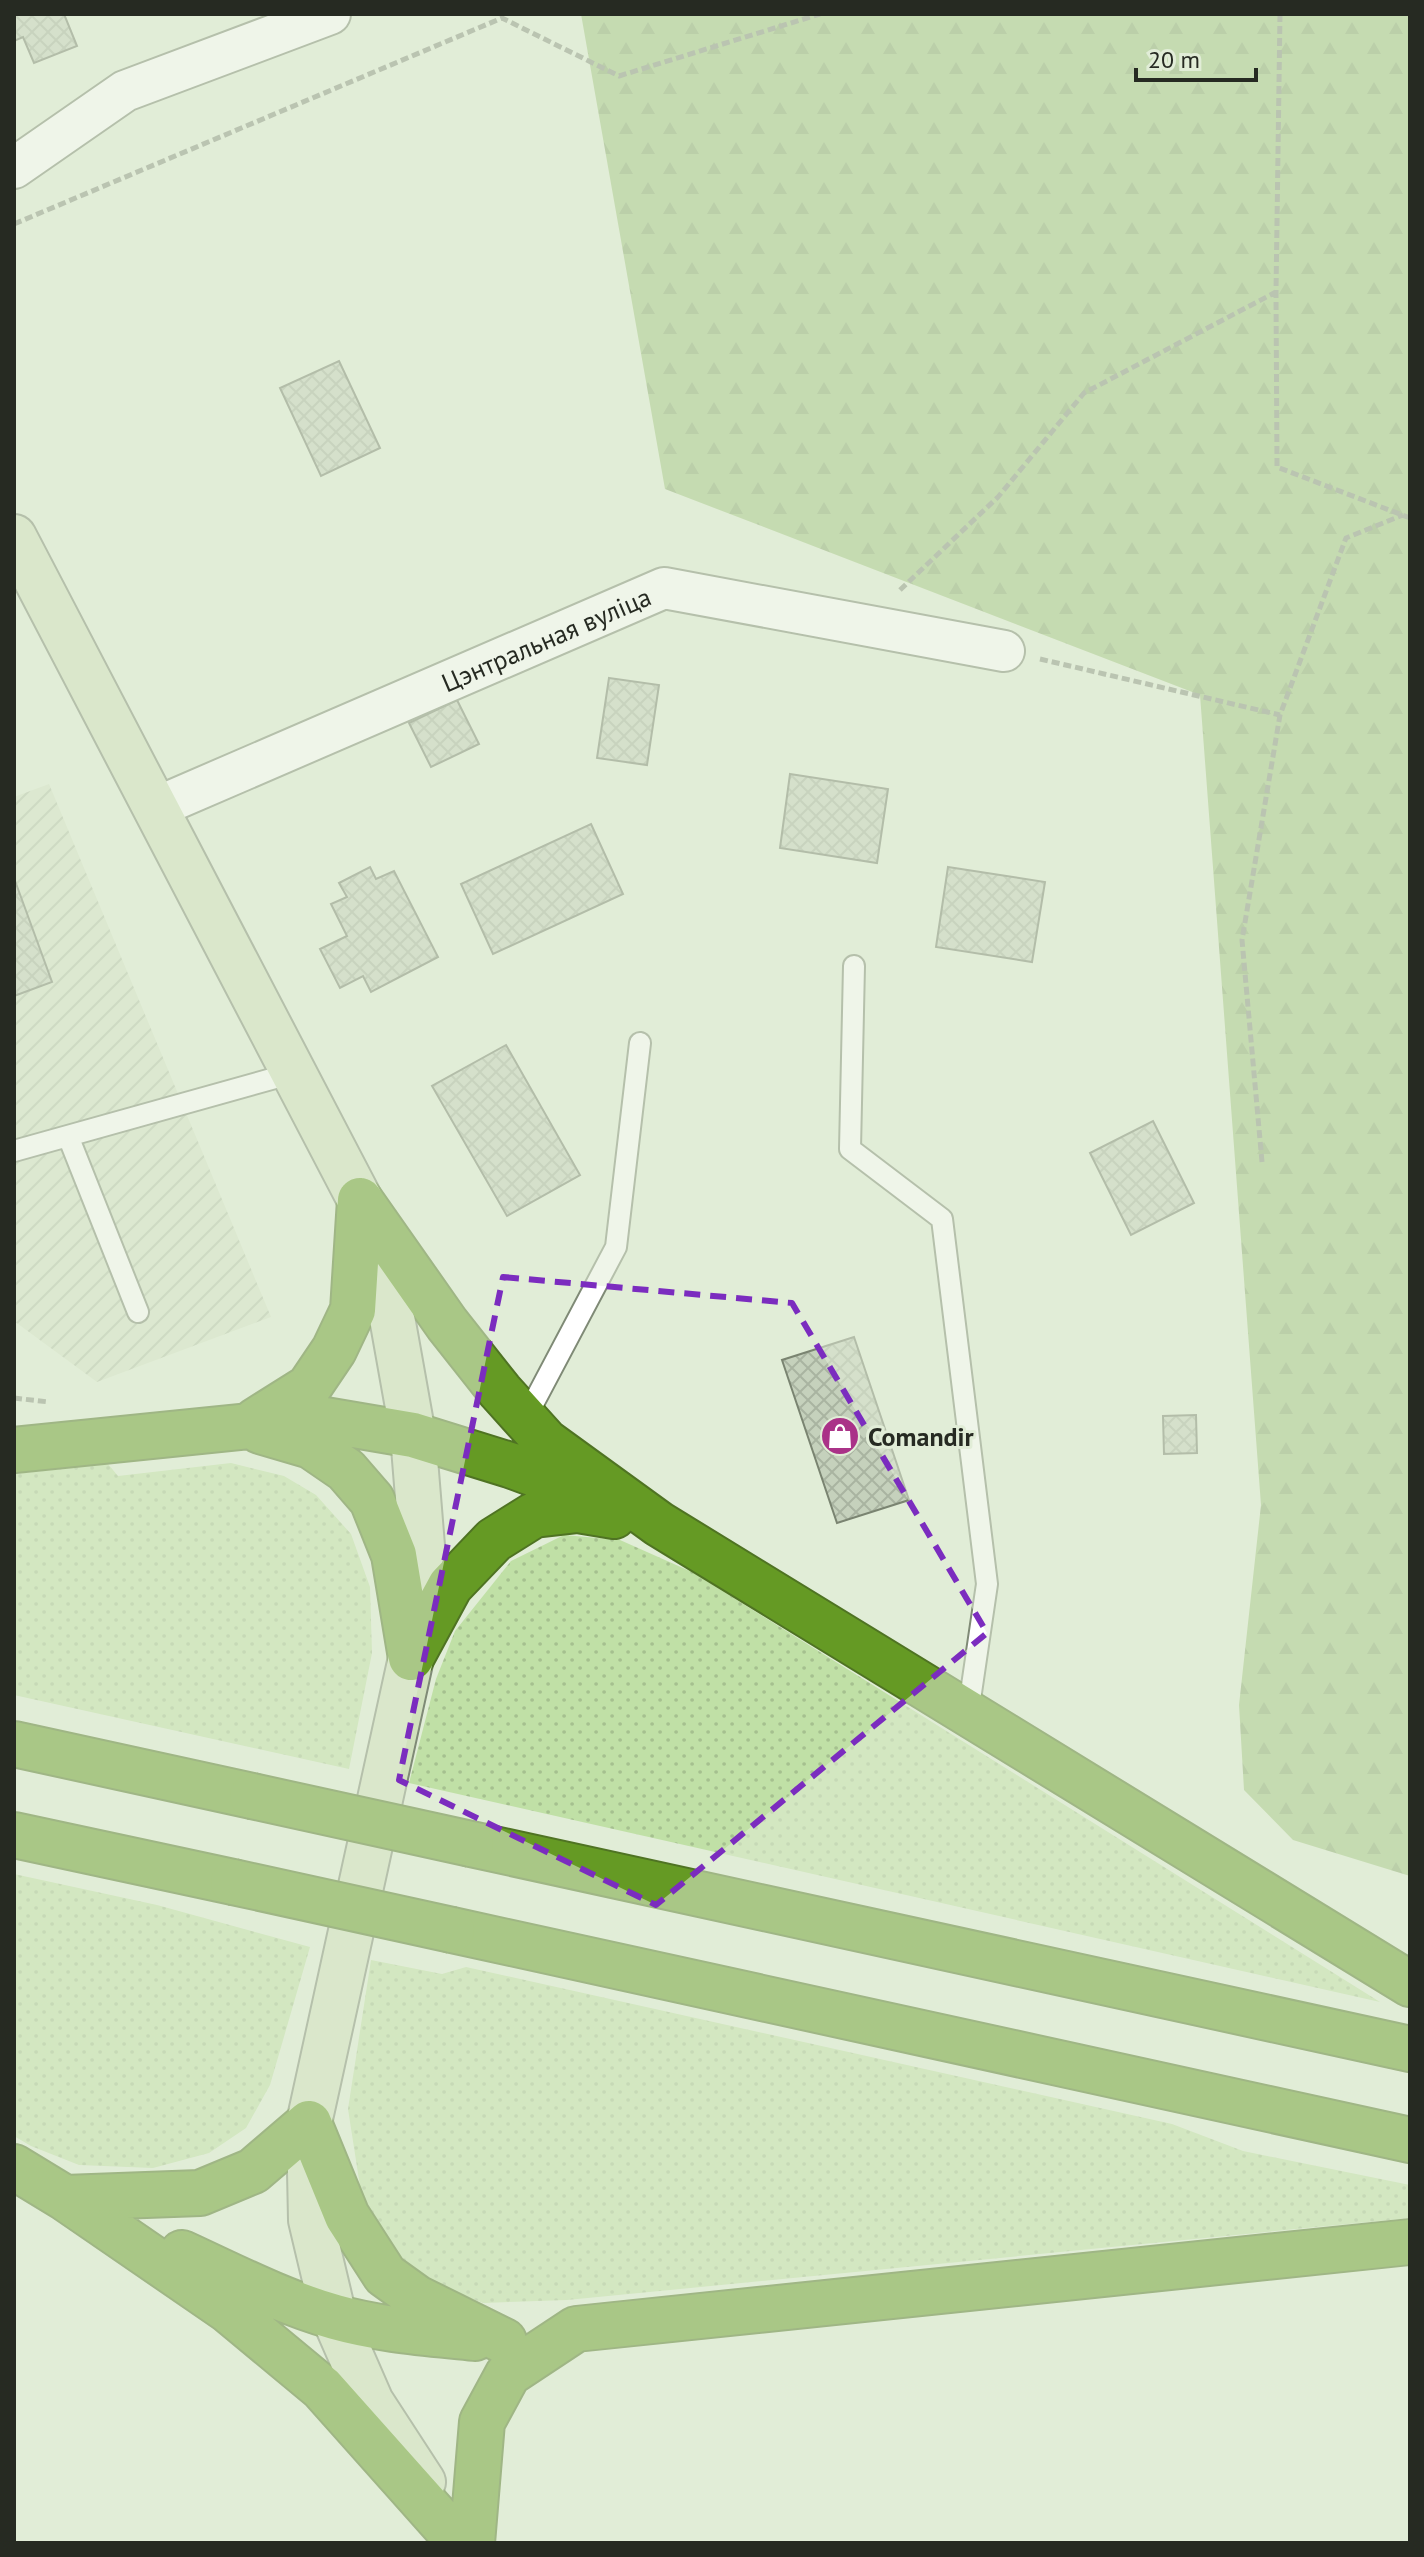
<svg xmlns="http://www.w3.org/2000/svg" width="1424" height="2557" viewBox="0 0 1424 2557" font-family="'PT Sans',sans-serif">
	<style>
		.industrial { fill: url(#industrial-furrows) }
		.grass { fill: url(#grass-dots) }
		.forest { fill: url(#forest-firs) }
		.building { fill: url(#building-cross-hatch); stroke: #7a8471; stroke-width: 2 }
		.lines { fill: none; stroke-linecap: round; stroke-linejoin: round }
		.lane-casing { stroke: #7f8a76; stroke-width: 24 }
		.street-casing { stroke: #7f8a76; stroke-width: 44 }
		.secondary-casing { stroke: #7f8a76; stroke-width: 48 }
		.highway-casing { stroke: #4f7323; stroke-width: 48 }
		.path { stroke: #8a9383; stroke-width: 5; stroke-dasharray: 8 4; stroke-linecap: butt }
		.lane { stroke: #fff; stroke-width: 20 }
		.street { stroke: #fff; stroke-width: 40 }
		.secondary { stroke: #d1e1bd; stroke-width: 44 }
		.highway { stroke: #659a24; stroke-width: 44 }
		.highway-bridge-casing { stroke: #4f7323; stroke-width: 48; stroke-linecap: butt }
		.highway-bridge { stroke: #659a24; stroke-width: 44 }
		.marked { fill: none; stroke: #7b2cbf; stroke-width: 6; stroke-dasharray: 16 10; stroke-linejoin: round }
		.labels { text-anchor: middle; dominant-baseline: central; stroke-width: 6; stroke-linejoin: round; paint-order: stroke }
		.street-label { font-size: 26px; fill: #262a22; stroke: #e1edd7 }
		.poi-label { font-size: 26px; font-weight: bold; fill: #262a22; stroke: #e1edd7; text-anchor: start }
	</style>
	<defs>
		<pattern id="industrial-furrows" width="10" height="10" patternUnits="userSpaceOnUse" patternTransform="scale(2)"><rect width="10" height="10" fill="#d4e3c7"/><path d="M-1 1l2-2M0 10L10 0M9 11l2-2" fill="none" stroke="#b6c3ab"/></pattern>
		<pattern id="grass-dots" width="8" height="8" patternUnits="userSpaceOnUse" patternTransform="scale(2)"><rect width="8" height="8" fill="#c0e0a6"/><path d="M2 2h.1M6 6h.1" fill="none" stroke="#a5c08f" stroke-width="1.8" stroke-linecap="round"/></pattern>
		<pattern id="forest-firs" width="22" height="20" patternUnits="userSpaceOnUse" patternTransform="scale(2)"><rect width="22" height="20" fill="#a3c684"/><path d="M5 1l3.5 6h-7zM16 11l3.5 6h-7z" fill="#8caa72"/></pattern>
		<pattern id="building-cross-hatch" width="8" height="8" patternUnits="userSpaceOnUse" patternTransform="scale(2)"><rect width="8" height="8" fill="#c5d1bc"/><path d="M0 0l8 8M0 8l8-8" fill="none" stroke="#a9b4a1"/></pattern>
	</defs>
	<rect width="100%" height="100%" fill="#e1edd7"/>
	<path class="industrial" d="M49,784L271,1317L97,1382L14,1321V797Z"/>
	<path class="grass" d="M231,1463L284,1476L316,1495L351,1534L370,1587L372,1653L349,1769L14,1695V1474L108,1464L118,1476Z
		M564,1535L620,1540L692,1572L1380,2002L409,1783L436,1679L455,1631L511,1561Z
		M14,1874L157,1905L310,1947L270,2085L246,2128L209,2153L153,2168L79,2165L31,2146L14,2136Z
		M371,1960L442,1974L466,1967L1172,2124L1243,2151L1410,2185V2218L567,2300L483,2303L438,2285L393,2257L362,2199L348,2109Z"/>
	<path class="forest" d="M581,14H1410V1876L1293,1840L1244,1790L1239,1705L1261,1505L1200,695L665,489Z"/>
	<path class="building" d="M14,14H64L77,46L34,63L23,37L14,41Z
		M339,361L380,448L321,476L280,388Z
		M609,678L659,685L647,765L597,758Z
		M457,700L479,744L431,767L409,723Z
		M790,774L888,789L877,863L780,848Z
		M591,824L623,894L493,954L461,884Z
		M370,867L376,879L394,871L438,957L371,992L363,976L340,988L320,949L347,936L331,904L347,897L339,883Z
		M948,867L1045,882L1032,962L936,947Z
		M14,878L52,982L14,996Z
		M506,1045L580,1175L507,1216L432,1086Z
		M1153,1121L1194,1203L1131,1235L1090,1153Z
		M854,1337L909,1500L837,1523L782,1360Z
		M1196,1415L1197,1453L1164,1454L1163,1416Z"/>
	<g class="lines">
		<g class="lane-casing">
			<path id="lane" d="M854,966L850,1149L942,1219L987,1584L968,1713
				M68,1136L138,1312
				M14,1151L293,1073
				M525,1419L616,1247L640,1043"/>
		</g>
		<g class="street-casing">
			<g id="street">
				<path d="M14,168L125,91L330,14"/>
				<path id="s1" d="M155,808L664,588L1004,651"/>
			</g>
		</g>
		<g class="secondary-casing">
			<path id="secondary" d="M14,537L360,1200L393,1323L413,1435L422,1546L411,1658L309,2123L311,2220L334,2317L371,2402L423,2482"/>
		</g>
		<g class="highway-casing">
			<path id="highway" d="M360,1200L447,1324L500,1391L546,1442L659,1524L1410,1984
				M255,1421L309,1387L334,1350L353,1310L360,1200
				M260,1431L311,1446L346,1470L372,1500L394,1555L411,1658
				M14,1450L319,1419L413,1435L510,1465L594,1496
				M411,1658L450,1586L494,1540L534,1515L578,1510L614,1516
				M14,1744L252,1796
				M14,1835L233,1882
				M471,1844L1410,2049
				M452,1930L1410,2140
				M14,2167L65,2198L228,2310L322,2388L460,2543
				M65,2198L200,2193L253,2171L309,2123L347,2216L385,2275L417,2298L504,2341
				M182,2253C232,2276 282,2302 335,2317C381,2330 428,2333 475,2338
				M472,2543L482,2422L508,2374L576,2329L1410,2242"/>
		</g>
		<path class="path" d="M1280,14L1276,292L1277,467L1410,518
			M14,224L502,18L619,76L820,14
			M900,590L998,497L1084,393L1276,292
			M1040,659L1280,715
			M1262,1162L1242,940L1280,715L1346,538L1403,515
			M14,1398L49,1402"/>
		<use href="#lane" class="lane"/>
		<use href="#street" class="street"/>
		<use href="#secondary" class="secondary"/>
		<use href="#highway" class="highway"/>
		<g class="highway-bridge-casing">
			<path id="highway-bridge" d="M252,1796L471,1844
				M233,1882L452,1930"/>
		</g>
		<use href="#highway-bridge" class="highway-bridge"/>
	</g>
	<path d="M0 0H1424V2557H0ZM503,1277L792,1303L987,1633L656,1905L399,1780Z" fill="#e1edd7" fill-opacity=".55" fill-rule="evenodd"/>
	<path class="marked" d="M503,1277L792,1303L987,1633L656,1905L399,1780Z"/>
	<defs>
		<g id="shop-disc" transform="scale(2)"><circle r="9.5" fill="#aa3288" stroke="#e1edd7"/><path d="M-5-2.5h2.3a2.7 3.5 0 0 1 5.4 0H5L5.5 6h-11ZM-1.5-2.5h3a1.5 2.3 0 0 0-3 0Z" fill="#fff"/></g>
	</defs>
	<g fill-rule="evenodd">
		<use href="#shop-disc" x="840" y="1436"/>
	</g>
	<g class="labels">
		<g class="street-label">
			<text stroke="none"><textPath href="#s1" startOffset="426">Цэнтральная вуліца</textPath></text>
		</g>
		<g class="poi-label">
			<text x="868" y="1436">Comandir</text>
		</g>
	</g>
	<rect width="1424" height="2557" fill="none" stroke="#262a22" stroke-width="32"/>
	<path d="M1136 68v12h120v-12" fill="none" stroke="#262a22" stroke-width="4"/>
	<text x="1148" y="68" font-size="24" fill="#262a22" stroke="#e1edd7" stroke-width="6" paint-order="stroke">20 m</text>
</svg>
